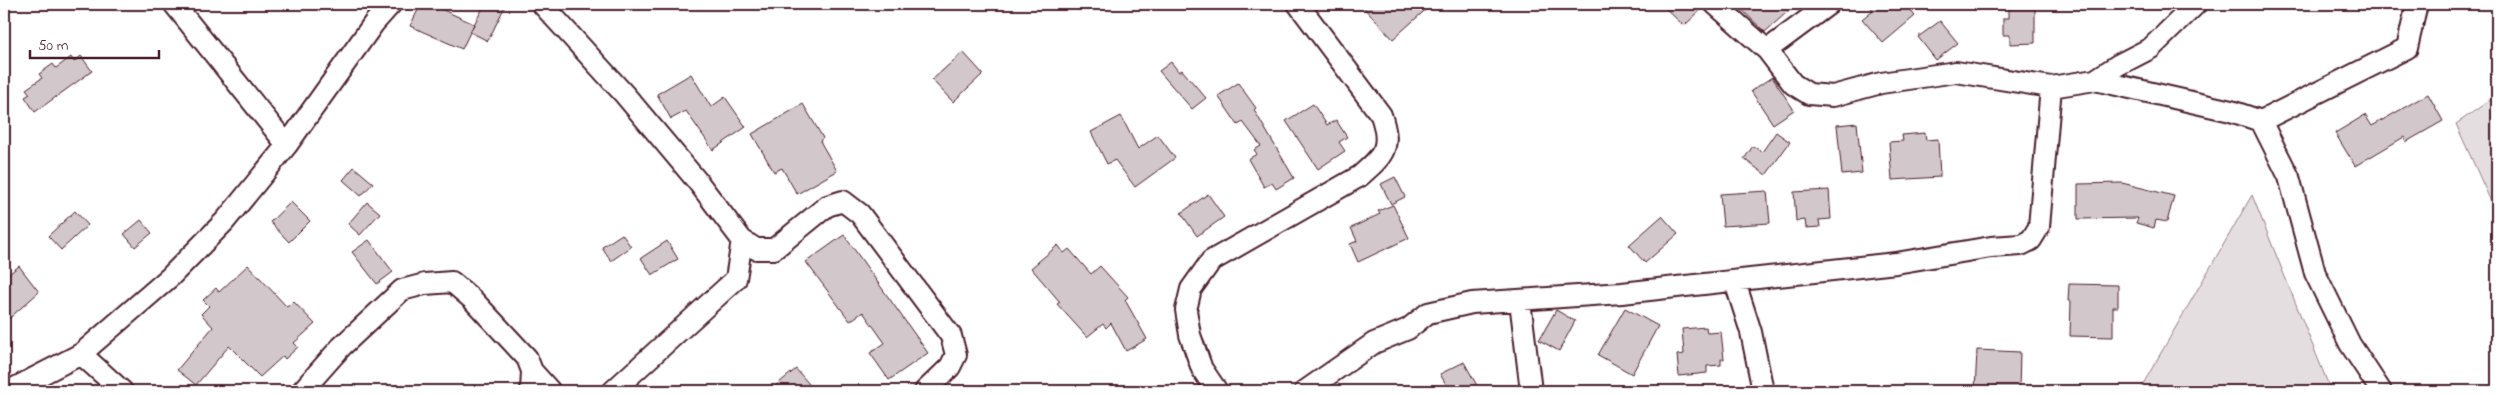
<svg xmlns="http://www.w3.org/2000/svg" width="2501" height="395" viewBox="0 0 2501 395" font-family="'Indie Flower',sans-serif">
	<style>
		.green { fill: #e5dee0; stroke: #987e86 }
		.building { fill: #d2c7cb; stroke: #4a1f2b }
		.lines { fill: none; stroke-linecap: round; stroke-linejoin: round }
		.street-casing { stroke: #4a1f2b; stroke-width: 24 }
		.street { stroke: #fff; stroke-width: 20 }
	</style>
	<rect width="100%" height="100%" fill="#fff"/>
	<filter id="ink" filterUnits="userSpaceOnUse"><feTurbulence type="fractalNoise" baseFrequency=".02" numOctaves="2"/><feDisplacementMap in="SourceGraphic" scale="10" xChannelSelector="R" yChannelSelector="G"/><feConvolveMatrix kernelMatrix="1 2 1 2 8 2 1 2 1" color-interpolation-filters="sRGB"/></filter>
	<g filter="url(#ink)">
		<path class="green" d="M2497,95V215L2456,124Z
			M2252,195L2331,391H2139Z"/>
		<path class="building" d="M421,4H430L474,24L462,49L410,26Z
			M485,4H506L488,41L470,32Z
			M1360,4H1432L1393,39Z
			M1661,4H1703L1704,7L1684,26Z
			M1736,4H1796L1765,32Z
			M1868,4H1905L1915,16L1883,43L1862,19L1873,10Z
			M2009,8H2035V43L2010,44V35H2003V18H2009Z
			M1940,21L1958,43L1936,60L1918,37Z
			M963,52L983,74L953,102L932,80Z
			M81,56L92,71L35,112L25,97L30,94L26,89L42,78L39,74L53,64L56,68L71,57L74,62Z
			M1171,62L1179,72L1182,70L1206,98L1192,109L1159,71Z
			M691,74L711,107L725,97L746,127L713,150L686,111L671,119L657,94Z
			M1772,77L1794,110L1773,124L1751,91Z
			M1238,83L1256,108L1254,110L1294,178L1276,189L1272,183L1264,187L1248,159L1257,154L1254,150L1261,146L1243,122L1238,125L1218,96Z
			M2428,94L2443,121L2406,142L2404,137L2355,166L2335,133L2365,115L2372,126Z
			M803,104L823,138L820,141L837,171L797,194L782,168L774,172L752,134Z
			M1313,104L1327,125L1336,120L1347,137L1339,142L1345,151L1318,169L1286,121Z
			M1121,116L1138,149L1158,135L1175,158L1135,187L1115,160L1107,164L1091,132Z
			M1857,123L1862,173L1842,175L1837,125Z
			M1776,132L1790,142L1766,175L1744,159L1753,146L1762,152Z
			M1925,133L1926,140L1938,139L1940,177L1892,180L1889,142L1903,141L1902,135Z
			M354,167L373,183L361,196L343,180Z
			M1395,177L1405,197L1391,204L1381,184Z
			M2122,183L2174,196L2167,222L2156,220L2154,228L2136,223L2138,218L2078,219V184Z
			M1829,190L1831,219L1819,220L1820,227L1806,228L1805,220L1796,221L1794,192Z
			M1767,191L1770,223L1723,226L1720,194Z
			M1208,194L1224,217L1197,236L1181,213Z
			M291,202L310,221L289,242L270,222Z
			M367,202L380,213L360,235L348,224Z
			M1393,205L1409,238L1358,262L1350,244L1357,241L1351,228L1380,214L1378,211Z
			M75,211L88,225L61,250L48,236Z
			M1662,216L1678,234L1645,263L1629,245Z
			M141,220L152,233L135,247L124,234Z
			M622,234L631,247L611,261L602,247Z
			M844,235L928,353L889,380L870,353L885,343L863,312L850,321L806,262Z
			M369,240L393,272L377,284L352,252Z
			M667,241L678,259L652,275L641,258Z
			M1058,245L1064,253L1069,249L1091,274L1100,266L1128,297L1125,300L1147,339L1126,351L1111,323L1106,328L1103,324L1087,337L1057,304L1060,302L1031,268Z
			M248,265L287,307L293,301L315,324L294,343L298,347L285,359L283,356L260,377L229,346L196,385L177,370L213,327L201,314L209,306L203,300L216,288L219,292Z
			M19,266L39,292L4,323V287L10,282L5,277Z
			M2069,284L2118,285V307H2113V337L2070,336L2071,301H2068Z
			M1625,308L1658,326L1632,374L1598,355Z
			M1556,310L1575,321L1559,351L1539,340Z
			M1706,327L1707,333L1721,332L1724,359H1721V365L1707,366V373L1679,376L1677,355L1684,354L1682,329Z
			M1977,350L2020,352L2019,391H1975Z
			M1464,362L1480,391H1450L1440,374Z
			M796,369L815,391H769Z"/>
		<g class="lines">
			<g class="street-casing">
				<path id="street" d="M174,4L287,145
					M542,4L625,95L698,182L742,240L756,249H774L827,206L843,201L860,214L951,336L956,355L950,367L925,391
					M1715,4L1767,50L1793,84L1809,94L1833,96L1881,83L1956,72L2051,87
					M1767,50L1829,4
					M2095,80L2231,111L2261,121L2407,48L2417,4
					M2261,121L2289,177L2315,273L2350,344L2381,391
					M1735,282L1751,332L1763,391
					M1520,301L1531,391
					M81,354L122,391
					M532,371L550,391
					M9,391L81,354L170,277L225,221L287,145L374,23L391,4
					M302,391L341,347L402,290L425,284L452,282L473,300L527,358L532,371L531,391
					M613,391L736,279L742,240
					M1217,391L1202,369L1190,335L1186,310L1191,289L1211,261L1360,176C1384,155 1392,148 1381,115L1298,4
					M1305,391L1374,343L1408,329L1428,313L1472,303L1622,293L1896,263L1991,247L2021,245L2031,240L2039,227L2051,87L2095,80L2118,65L2151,48L2196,4"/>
			</g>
			<use href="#street" class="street"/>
		</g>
	</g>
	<rect width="2501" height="395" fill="none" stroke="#fff" stroke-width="20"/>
	<rect x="10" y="10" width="2481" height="375" fill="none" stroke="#4a1f2b" stroke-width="2" filter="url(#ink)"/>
	<path d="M30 50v8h129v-8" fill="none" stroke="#4a1f2b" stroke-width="2.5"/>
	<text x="38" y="50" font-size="15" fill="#4a1f2b" stroke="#ffffff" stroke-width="4" paint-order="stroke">50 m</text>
</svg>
